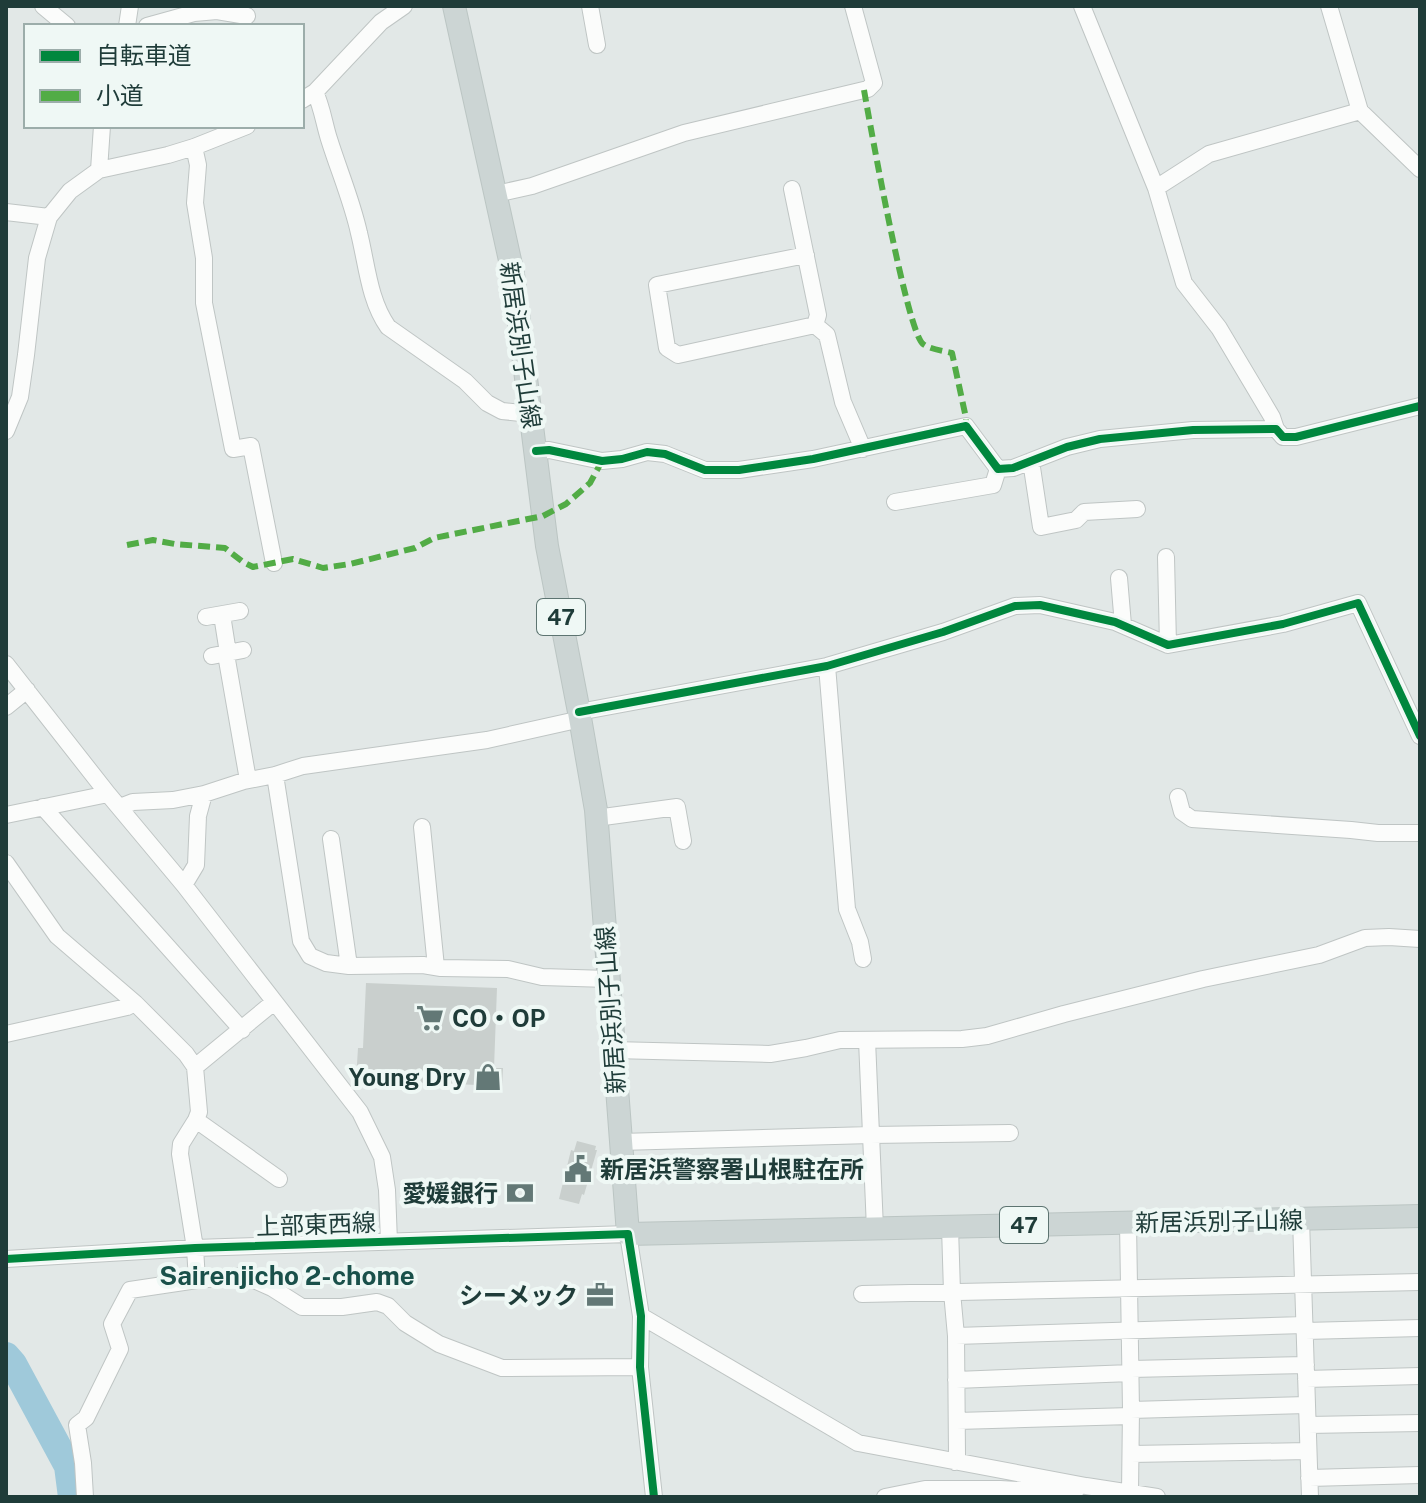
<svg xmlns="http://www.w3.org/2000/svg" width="1426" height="1503" viewBox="0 0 1426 1503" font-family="'Public Sans','Noto Sans JP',sans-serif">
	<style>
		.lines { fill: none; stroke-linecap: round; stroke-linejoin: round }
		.river { stroke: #9fc9da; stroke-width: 28 }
		.building { fill: #c9cfcd }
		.minor-casing { stroke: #bfc5c4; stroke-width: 18 }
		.major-casing { stroke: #bbc5c3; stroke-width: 24 }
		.minor { stroke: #fbfcfb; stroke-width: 16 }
		.major { stroke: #ccd5d4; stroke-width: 22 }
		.quiet { stroke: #52ac46; stroke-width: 6; stroke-dasharray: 12 6; stroke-linecap: butt }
		.cycleway-casing { stroke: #eff8f5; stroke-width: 13 }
		.cycleway { stroke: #00873e; stroke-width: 8 }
		.labels { text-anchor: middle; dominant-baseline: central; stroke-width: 8; stroke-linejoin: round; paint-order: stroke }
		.shield { fill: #eff8f5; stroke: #5d7471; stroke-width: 2 }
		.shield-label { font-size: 22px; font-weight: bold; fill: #1f3c39 }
		.street-label { font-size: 24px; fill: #1f3c39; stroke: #eff8f5 }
		.poi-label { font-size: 24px; font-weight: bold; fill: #1f3c39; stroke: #eff8f5; text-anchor: end }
		.neighbourhood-label { font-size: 26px; font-weight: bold; fill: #19504a; stroke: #eff8f5 }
	</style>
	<rect width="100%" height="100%" fill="#e2e8e7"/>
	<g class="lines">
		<path class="river" d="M6,1356L13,1364L68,1466L72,1497"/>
	</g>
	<path class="building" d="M366,983L497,988L494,1068H503L502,1086L356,1080L358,1048H363Z
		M577,1141L596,1146L595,1150H597L584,1195L582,1194L579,1204L559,1199L571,1150L574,1151Z"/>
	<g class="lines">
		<g class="minor-casing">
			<path id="minor" d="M43,6L67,26
				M590,6L597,45
				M1082,6L1156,188L1184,283L1219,328L1272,417L1276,429
				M1329,6L1360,111L1420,169
				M127,26L130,6
				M147,26L194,13L217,11L247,16
				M315,92C322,107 324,123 329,139C339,171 352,201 359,233C367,265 369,300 388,327L465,381L487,403L502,411L531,414
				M302,100L315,92L381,22L404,6
				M194,147L198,165L195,203L204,258V303L233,449L251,446L274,563
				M99,170L102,126
				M1156,188L1209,154L1360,111
				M792,189L818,315L815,325
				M496,194L532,186L684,133L868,89L874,83L853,6
				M6,212L49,217
				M806,255L657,285L667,348L678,355L815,325L827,335L843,402L863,449
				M6,431L20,397L26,355L37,258L49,217L70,191L99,170L168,155L194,147L247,126
				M536,451L549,450L602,461L622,459L647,452L665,454L705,470H739L813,459L966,426L998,469L1013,468L1067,447L1100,439L1193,430L1276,429L1283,437H1296L1420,406
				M1031,461L1041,527L1076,520L1084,512L1137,509
				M895,502L993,485L998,469
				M1166,557L1168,645
				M1119,578L1123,625
				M222,615L228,653L227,660L248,780
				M206,617L240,611
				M212,656L243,650
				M6,664L108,794L184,885L360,1112L382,1157L387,1190L389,1242
				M827,666L847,909L860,942L863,959
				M6,707L27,690
				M579,712L827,666L943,632L1015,606L1040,605L1115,622L1168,645L1283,624L1358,603L1420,736
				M275,775L301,941L310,956L326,963L349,966L423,965L441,968L508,969L542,977L608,979
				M1178,797L1182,812L1192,819L1351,830L1378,833H1420
				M43,807L242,1030
				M120,807L133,802L173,800L204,794L244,781L275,775L303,766L487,740L581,719
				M6,815L108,794
				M596,818L677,807L683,841
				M422,827L436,967
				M331,839L349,966
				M6,863L57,936L135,1003L186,1054L195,1067
				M184,885L196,865L198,816L204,794
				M6,1034L127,1007L135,1003
				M867,1040L875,1229
				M613,1050L770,1054L806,1048L840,1040L962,1039L987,1036L1064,1014L1203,979L1319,955L1365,938L1389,937L1420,939
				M196,1120L199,1112L195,1067L274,1002
				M620,1142L871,1135L1010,1133
				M1301,1219L1310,1497
				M1128,1223L1131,1410L1130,1492
				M950,1227L952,1292L956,1336L957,1455L955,1462
				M6,1259L195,1248L628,1234L641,1316L640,1367L654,1497
				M197,1280L195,1248L180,1154L181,1144L196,1120L279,1179
				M862,1294L1420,1282
				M641,1316L858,1443L1086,1486L1157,1497
				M1305,1331L1420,1328
				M956,1336L1304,1325
				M1131,1369L1306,1365
				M1306,1379L1420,1376
				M956,1380L1131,1373
				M1131,1410L1307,1405
				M957,1421L1131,1416
				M1308,1425L1420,1423
				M1131,1454L1308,1451
				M1309,1478L1420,1475
				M85,1497L83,1463L77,1425L86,1418L120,1349L112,1324L130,1290L197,1280L238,1276L252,1279L272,1288L302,1307H342L377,1302L388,1306L405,1323L439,1344L502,1368L640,1367
				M885,1497L925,1489H1000L1058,1492L1078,1488"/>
		</g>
		<g class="major-casing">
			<path id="major" d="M454,6L513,274L547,546L579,712L596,810L628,1234L1420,1216"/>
		</g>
		<use href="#minor" class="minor"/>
		<use href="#major" class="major"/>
		<path class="quiet" d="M864,90C870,124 907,332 923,344C929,349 944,351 952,353L966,418V426
			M127,545L153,540L175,544L225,548L243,562L253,567L293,559L323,568L350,564L415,548L434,538L543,516L566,504L590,483L602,461"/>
		<g class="cycleway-casing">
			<path id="cycleway" d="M536,451L549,450L602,461L622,459L647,452L665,454L705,470H739L813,459L966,426L998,469L1013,468L1067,447L1100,439L1193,430L1276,429L1283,437H1296L1420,406
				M579,712L827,666L943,632L1015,606L1040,605L1115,622L1168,645L1283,624L1358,603L1420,736
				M6,1259L195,1248L628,1234L641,1316L640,1367L654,1497"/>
		</g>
		<use href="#cycleway" class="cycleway"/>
	</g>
	<defs>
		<g id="supermarket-bare" transform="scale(2.16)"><path d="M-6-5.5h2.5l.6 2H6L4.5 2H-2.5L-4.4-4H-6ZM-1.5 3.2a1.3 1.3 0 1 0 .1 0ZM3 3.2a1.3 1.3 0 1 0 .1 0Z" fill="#637876" stroke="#eff8f5" stroke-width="2.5" paint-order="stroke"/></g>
		<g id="shop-bare" transform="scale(2.16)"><path d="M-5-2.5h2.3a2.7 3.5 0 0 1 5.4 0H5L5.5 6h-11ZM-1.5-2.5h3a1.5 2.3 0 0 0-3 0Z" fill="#637876" stroke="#eff8f5" stroke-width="2.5" paint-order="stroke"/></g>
		<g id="civic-bare" transform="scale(2.16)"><path d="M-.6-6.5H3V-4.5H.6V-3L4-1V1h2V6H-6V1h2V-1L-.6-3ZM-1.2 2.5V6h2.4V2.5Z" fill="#637876" stroke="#eff8f5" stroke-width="2.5" paint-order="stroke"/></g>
		<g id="bank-bare" transform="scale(2.16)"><path d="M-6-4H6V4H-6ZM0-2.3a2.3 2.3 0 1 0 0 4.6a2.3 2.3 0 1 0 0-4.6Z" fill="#637876" stroke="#eff8f5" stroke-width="2.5" paint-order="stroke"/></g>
		<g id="office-bare" transform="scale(2.16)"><path d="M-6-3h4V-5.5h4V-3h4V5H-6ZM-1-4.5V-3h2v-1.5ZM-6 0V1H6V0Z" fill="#637876" stroke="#eff8f5" stroke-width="2.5" paint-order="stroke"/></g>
	</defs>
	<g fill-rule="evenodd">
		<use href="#supermarket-bare" x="430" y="1018"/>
		<use href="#shop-bare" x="488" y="1077"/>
		<use href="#civic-bare" x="578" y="1169"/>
		<use href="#bank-bare" x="520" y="1193"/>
		<use href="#office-bare" x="600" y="1295"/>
	</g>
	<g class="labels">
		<g class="shield">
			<rect x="537" y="599" width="48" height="36" rx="6"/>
			<rect x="1000" y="1207" width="48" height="36" rx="6"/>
		</g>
		<g class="shield-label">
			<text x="561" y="617">47</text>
			<text x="1024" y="1225">47</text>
		</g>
		<g class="street-label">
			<text transform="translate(521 345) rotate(82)">新居浜別子山線</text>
			<text transform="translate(610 1010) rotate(-94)">新居浜別子山線</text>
			<text transform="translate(1219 1221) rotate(-1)">新居浜別子山線</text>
			<text transform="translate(316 1224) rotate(-2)">上部東西線</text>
		</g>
		<g class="poi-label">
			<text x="452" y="1018" text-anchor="start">CO・OP</text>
			<text x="466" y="1077">Young Dry</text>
			<text x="600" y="1169" text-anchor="start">新居浜警察署山根駐在所</text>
			<text x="498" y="1193">愛媛銀行</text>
			<text x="578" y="1295">シーメック</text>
		</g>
		<g class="neighbourhood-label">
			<text x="287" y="1275">Sairenjicho 2-chome</text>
		</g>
	</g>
	<rect width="1426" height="1503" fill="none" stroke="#1f3c39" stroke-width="16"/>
	<rect x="24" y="24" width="280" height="104" fill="#eff8f5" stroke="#9cadaa" stroke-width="2"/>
	<rect x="40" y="50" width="40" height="12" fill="#00873e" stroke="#9cadaa" stroke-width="2"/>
	<text x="96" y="64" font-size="24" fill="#1f3c39">自転車道</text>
	<rect x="40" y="90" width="40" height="12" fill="#52ac46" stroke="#9cadaa" stroke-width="2"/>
	<text x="96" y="104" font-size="24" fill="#1f3c39">小道</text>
</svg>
